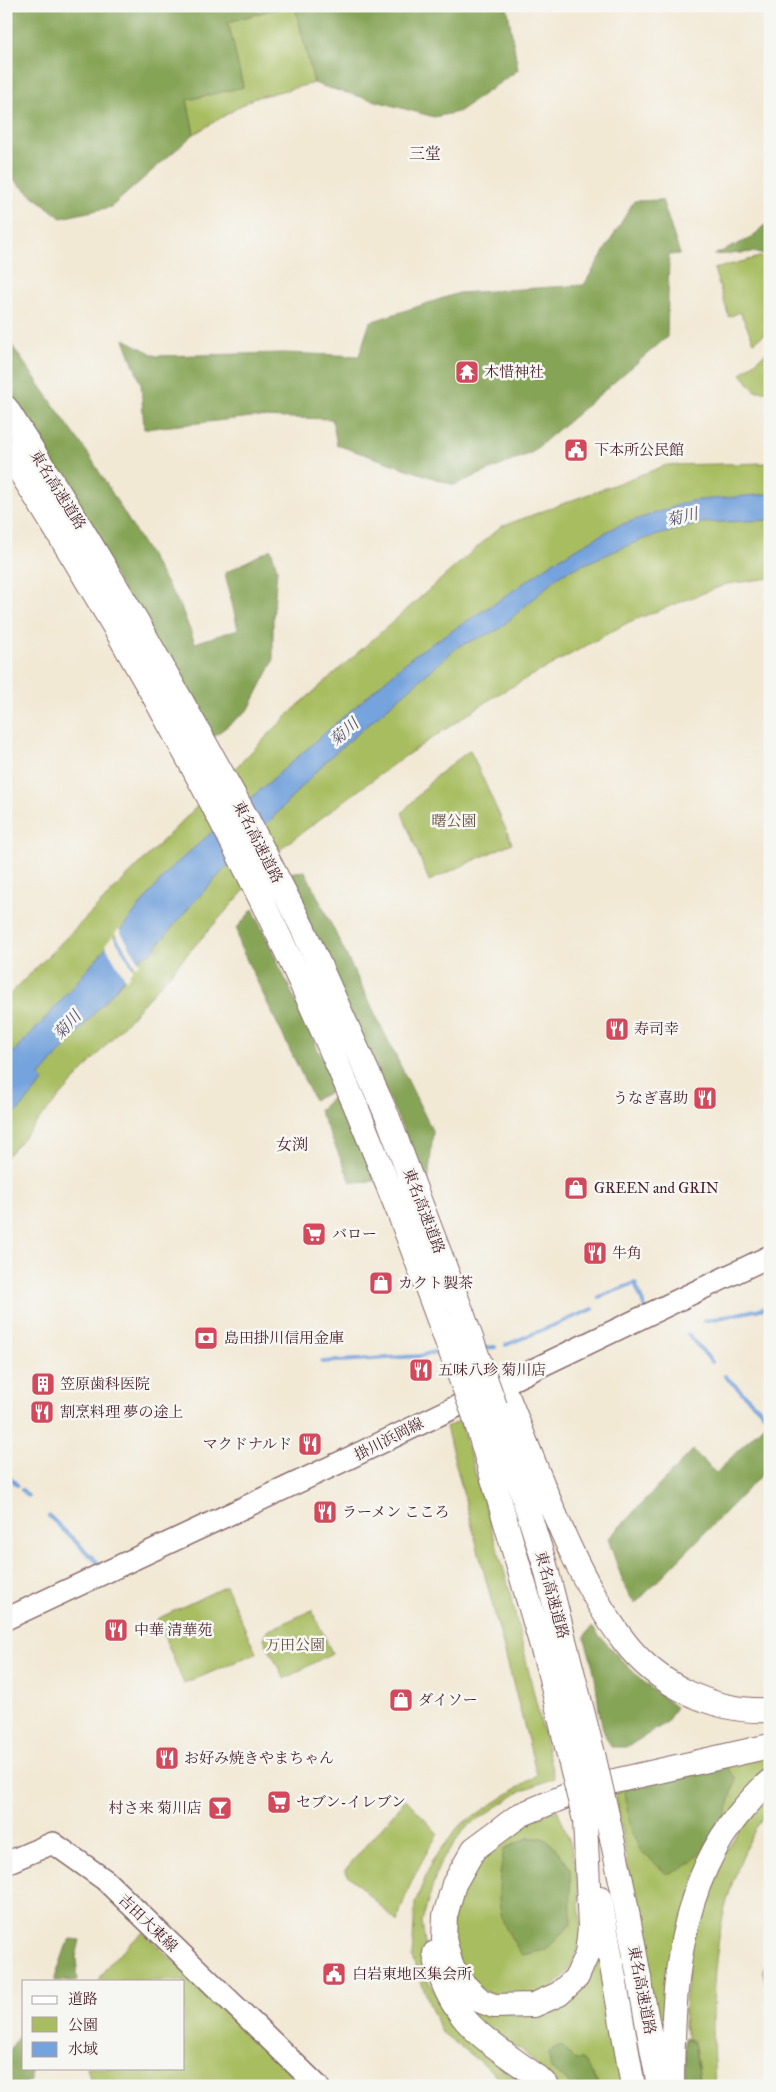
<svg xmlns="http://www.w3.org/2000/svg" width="776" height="2092" viewBox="0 0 776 2092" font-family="'IM FELL Great Primer','Noto Serif JP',serif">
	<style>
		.green { fill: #a8bd61; stroke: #796e46 }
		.forest { fill: #86a457; stroke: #686241 }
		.water { fill: #74a3dd; stroke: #5f6184 }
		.pier { fill: #f2e9d5 }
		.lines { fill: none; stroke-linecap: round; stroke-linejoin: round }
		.stream { stroke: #74a3dd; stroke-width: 4 }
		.primary-casing { stroke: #856666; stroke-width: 24 }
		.highway-casing { stroke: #856666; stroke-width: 26 }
		.primary { stroke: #fff; stroke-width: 21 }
		.highway { stroke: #fff; stroke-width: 24 }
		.highway-bridge-casing { stroke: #856666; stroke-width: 26; stroke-linecap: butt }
		.highway-bridge { stroke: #fff; stroke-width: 24 }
		.labels { text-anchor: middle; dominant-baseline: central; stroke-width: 5; stroke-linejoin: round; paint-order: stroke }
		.poi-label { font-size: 15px; fill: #4a1f2b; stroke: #f6f6f2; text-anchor: start }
		.street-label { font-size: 15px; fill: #4a1f2b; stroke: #f6f6f2 }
		.park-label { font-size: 15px; fill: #664e3b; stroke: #f6f6f2 }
		.neighbourhood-label { font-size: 16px; fill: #4a1f2b; stroke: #f6f6f2 }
		.water-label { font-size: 16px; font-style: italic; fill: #5b5472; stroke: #f6f6f2 }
	</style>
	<rect width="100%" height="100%" fill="#f6f6f2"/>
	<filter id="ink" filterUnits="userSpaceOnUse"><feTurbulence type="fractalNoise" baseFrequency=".02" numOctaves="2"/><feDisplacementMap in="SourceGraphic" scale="10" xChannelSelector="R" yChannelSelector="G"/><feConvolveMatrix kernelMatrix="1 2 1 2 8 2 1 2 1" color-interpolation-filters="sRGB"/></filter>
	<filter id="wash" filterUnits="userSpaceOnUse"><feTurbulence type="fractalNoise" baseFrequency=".0096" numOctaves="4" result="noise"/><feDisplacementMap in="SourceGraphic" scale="20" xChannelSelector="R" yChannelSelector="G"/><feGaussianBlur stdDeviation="1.12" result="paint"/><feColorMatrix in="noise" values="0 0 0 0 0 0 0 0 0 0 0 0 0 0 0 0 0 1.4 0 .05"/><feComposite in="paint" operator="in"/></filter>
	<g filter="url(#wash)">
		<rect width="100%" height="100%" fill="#f2e9d5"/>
		<path class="green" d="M286,6H295L314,83L254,98L194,134L187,100L243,87L228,22Z
			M767,255L770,256V330L754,342L740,312L729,317L714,269Z
			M770,349V391H755L741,374Z
			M770,463V578L727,584L629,622L495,696L395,763L284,846L6,1157V998L294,709L500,527L667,465Z
			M470,750L512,843L429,881L402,813L436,776Z
			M460,1421L508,1584L554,1778L521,1791L465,1828L439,1865L422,1921L430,1983L462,2036L525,2086H511L440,2031L412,1958L415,1903L432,1861L460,1825L537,1775L446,1427Z
			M226,1586L256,1653L184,1684L157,1619Z
			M312,1610L332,1653L284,1679L264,1639L267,1631Z
			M770,1754V1774L695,1876L663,2064L614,1791Z
			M770,1794V1811C755,1825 751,1838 743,1856C710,1930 711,2007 715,2086H701L694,2041L688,2039L684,2026L689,1936L710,1875L745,1821Z
			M406,1799L438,1834C420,1862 406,1890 397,1922L344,1871Z
			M557,1809L570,1842L577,1872L582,1939L568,1972L545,1996L495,1997L471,1982L451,1947L452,1907L483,1850L529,1821Z
			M143,1932L306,2086H92L87,2068H184V1981H99C106,1961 129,1946 143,1932Z
			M598,1943L624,2086H557L521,2049L476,2025L446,1972L513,2015L552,2012L581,1983Z
			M768,1957H770V2005L763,1972Z"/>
		<path class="forest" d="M6,6H286L228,22L243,87L187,100L194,134L111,207L61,218L6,174Z
			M295,6H507L518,70L458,112L434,117L322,86L314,83Z
			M662,200L680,254L669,255L667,337L531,453L454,485L337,445L332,419L252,417L144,429L141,384L124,339L156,356L284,353L359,356L370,322L459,293L584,285L634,201Z
			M770,225V255L756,252L714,255L753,237L763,226Z
			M6,337L89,455L181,607L195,643L238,629L225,573L271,549L277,569L273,619V662L249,709L212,738L6,396Z
			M305,871L433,1132L428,1184L286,873Z
			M253,909L336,1089L314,1100L239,944L237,928Z
			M338,1095L375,1181L351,1182L319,1110L327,1102Z
			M767,1421L770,1423V1466L635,1604L626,1590L608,1539L693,1450L716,1473Z
			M592,1627C618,1657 643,1685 676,1707L666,1723L627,1747H612C598,1729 599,1700 595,1678C593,1664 588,1650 584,1636Z
			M726,1766L736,1779L722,1827L691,1863L668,1875L640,1850L632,1833L624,1793L632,1784L683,1778Z
			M528,1838H543L554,1846L570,1868L571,1924L546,1950L522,1955C516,1945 509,1935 504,1924C495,1901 500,1872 504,1849Z
			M71,1939L80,1940L76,1957L78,1981H54L66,1946Z
			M24,2028V2068H31V2081C22,2085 16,2088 6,2082V2056Z
			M685,2038L694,2043L701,2086H685Z
			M561,2046L575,2060L582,2059L600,2086H570L565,2079L551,2069L548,2052Z"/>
		<path class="water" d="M770,494V520L701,523L641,540L561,574L498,630L459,646L327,760L192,904L151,953C139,955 128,970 123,980L40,1076L43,1082L21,1108L6,1122V1060L44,1020L105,949L170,869L414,655L500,600L555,561L615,527L690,501Z"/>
		<path class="pier" d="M119,929L140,963L136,967L115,933Z
			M113,936L133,969L126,980L105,945Z"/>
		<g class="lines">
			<path class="stream" d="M599,1297L635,1283L645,1308
				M704,1321L770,1307
				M688,1334L712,1362
				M506,1345L593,1309
				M483,1348L495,1347
				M322,1362L420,1356L441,1350
				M725,1376L770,1419
				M10,1478L17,1485
				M22,1490L28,1496
				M49,1516L101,1566"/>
		</g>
	</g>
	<g filter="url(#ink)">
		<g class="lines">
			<g class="primary-casing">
				<path id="primary" d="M6,1619L343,1461L770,1256
					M6,1863L53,1843L105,1880L318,2086"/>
			</g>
			<g class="highway-casing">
				<path id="highway" d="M6,408L78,523L139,625L246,817L303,929L388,1118
					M6,450C107,606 197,767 278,934C306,991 331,1050 357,1109
					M508,1398C540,1476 573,1575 624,1641C657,1685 715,1713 770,1710
					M495,1406L545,1565L593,1754
					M474,1414L549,1670L570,1760
					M607,1815L623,1890L659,2086
					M585,1820L590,1928L587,1954L577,1977L559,1994L534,2005L494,2006L481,2001L462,1983L451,1965L444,1939L445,1916L454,1884L474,1849L520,1815L588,1787L770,1746
					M600,1898L633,2086
					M435,1953C447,2021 488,2041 539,2078L547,2086
					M672,2086C673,1989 677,1885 743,1809C752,1799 760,1789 770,1781"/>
			</g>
			<use href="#primary" class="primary"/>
			<use href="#highway" class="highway"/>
			<g class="highway-bridge-casing">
				<path id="highway-bridge" d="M357,1109L400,1215L474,1414
					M388,1118L461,1310L495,1406
					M593,1754L607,1815
					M570,1760L585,1820"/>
			</g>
			<use href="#highway-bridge" class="highway-bridge"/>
		</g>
	</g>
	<defs>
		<g id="temple-square" transform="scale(1.25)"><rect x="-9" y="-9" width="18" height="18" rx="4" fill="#d1495b" stroke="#f6f6f2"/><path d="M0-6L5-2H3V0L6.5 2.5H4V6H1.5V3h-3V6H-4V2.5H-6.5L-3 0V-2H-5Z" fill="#fff"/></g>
		<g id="civic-square" transform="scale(1.25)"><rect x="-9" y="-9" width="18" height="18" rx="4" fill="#d1495b" stroke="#f6f6f2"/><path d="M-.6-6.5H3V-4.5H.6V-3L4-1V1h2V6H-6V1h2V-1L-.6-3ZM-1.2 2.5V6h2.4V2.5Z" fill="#fff"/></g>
		<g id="restaurant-square" transform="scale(1.25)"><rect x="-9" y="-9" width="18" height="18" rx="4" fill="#d1495b" stroke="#f6f6f2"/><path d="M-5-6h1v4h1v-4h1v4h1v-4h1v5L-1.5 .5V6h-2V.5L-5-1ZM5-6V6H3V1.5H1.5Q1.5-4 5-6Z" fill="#fff"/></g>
		<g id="shop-square" transform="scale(1.25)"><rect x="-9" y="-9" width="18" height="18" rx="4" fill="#d1495b" stroke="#f6f6f2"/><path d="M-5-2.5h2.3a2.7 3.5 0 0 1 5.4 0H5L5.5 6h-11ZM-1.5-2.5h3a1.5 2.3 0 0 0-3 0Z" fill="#fff"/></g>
		<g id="supermarket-square" transform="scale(1.25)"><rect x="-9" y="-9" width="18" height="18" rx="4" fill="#d1495b" stroke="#f6f6f2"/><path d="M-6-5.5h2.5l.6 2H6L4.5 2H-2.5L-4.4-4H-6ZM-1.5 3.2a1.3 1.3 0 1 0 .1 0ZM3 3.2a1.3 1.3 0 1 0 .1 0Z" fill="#fff"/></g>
		<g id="bank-square" transform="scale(1.25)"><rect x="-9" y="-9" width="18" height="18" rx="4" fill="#d1495b" stroke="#f6f6f2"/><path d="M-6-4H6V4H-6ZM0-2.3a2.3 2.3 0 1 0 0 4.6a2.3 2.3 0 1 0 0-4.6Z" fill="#fff"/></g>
		<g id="building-square" transform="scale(1.25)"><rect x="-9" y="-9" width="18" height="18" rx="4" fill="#d1495b" stroke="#f6f6f2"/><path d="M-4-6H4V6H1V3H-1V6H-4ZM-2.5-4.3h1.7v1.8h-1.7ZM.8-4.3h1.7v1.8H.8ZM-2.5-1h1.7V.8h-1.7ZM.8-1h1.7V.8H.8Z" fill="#fff"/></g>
		<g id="bar-square" transform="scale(1.25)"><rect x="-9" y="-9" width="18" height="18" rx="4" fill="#d1495b" stroke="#f6f6f2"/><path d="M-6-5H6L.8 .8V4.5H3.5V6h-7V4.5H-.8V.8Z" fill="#fff"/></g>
	</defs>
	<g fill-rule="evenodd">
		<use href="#temple-square" x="467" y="372"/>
		<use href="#civic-square" x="576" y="450"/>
		<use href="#restaurant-square" x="617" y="1029"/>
		<use href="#restaurant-square" x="705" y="1098"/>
		<use href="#shop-square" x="576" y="1188"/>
		<use href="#supermarket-square" x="314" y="1234"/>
		<use href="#restaurant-square" x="595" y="1253"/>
		<use href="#shop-square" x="381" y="1283"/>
		<use href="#bank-square" x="206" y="1338"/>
		<use href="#restaurant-square" x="421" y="1370"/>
		<use href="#building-square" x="43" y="1384"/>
		<use href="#restaurant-square" x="42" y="1412"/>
		<use href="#restaurant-square" x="310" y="1444"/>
		<use href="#restaurant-square" x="325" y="1512"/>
		<use href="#restaurant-square" x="116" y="1630"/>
		<use href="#shop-square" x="401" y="1700"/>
		<use href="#restaurant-square" x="167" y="1758"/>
		<use href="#supermarket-square" x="279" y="1802"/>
		<use href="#bar-square" x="220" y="1808"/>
		<use href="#civic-square" x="334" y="1974"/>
	</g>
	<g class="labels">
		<g class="poi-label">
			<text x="484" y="372">木惜神社</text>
			<text x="594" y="450">下本所公民館</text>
			<text x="634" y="1029">寿司幸</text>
			<text x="688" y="1098" text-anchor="end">うなぎ喜助</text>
			<text x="594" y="1188">GREEN and GRIN</text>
			<text x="332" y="1234">バロー</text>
			<text x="612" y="1253">牛角</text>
			<text x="398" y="1283">カクト製茶</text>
			<text x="224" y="1338">島田掛川信用金庫</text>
			<text x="438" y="1370">五味八珍 菊川店</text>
			<text x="60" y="1384">笠原歯科医院</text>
			<text x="60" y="1412">割烹料理 夢の途上</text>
			<text x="292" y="1444" text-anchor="end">マクドナルド</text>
			<text x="342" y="1512">ラーメン こころ</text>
			<text x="134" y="1630">中華 清華苑</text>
			<text x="418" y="1700">ダイソー</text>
			<text x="184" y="1758">お好み焼きやまちゃん</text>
			<text x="296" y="1802">セブン-イレブン</text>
			<text x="202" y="1808" text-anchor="end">村さ来 菊川店</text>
			<text x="352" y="1974">白岩東地区集会所</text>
		</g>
		<g class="street-label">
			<text transform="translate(58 490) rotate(58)">東名高速道路</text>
			<text transform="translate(258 842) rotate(63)">東名高速道路</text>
			<text transform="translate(424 1211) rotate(69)">東名高速道路</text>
			<text transform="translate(389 1439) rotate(-27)">掛川浜岡線</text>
			<text transform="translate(552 1595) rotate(75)">東名高速道路</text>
			<text transform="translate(148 1923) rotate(44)">吉田大東線</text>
			<text transform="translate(642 1990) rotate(79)">東名高速道路</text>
		</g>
		<g class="park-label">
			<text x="454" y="821">曙公園</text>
			<text x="295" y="1645">万田公園</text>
		</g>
		<g class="neighbourhood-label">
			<text x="425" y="153">三堂</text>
			<text x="292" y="1144">女渕</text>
		</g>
		<g class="water-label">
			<text transform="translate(682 517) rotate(-13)">菊川</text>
			<text transform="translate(344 732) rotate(-42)">菊川</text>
			<text transform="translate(67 1025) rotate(-48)">菊川</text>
		</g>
	</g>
	<rect width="776" height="2092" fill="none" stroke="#f6f6f2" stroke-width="25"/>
	<rect x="22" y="1980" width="162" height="90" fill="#f6f6f2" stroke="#b1a0a2"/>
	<rect x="32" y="1996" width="25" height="8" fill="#ffffff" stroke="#b1a0a2"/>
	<text x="68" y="2004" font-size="15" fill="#4a1f2b">道路</text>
	<rect x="32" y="2017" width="25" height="15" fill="#a8bd61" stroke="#b1a0a2"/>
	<text x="68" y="2030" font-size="15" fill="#4a1f2b">公園</text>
	<rect x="32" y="2042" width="25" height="15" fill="#74a3dd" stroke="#b1a0a2"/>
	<text x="68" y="2054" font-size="15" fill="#4a1f2b">水域</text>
</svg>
